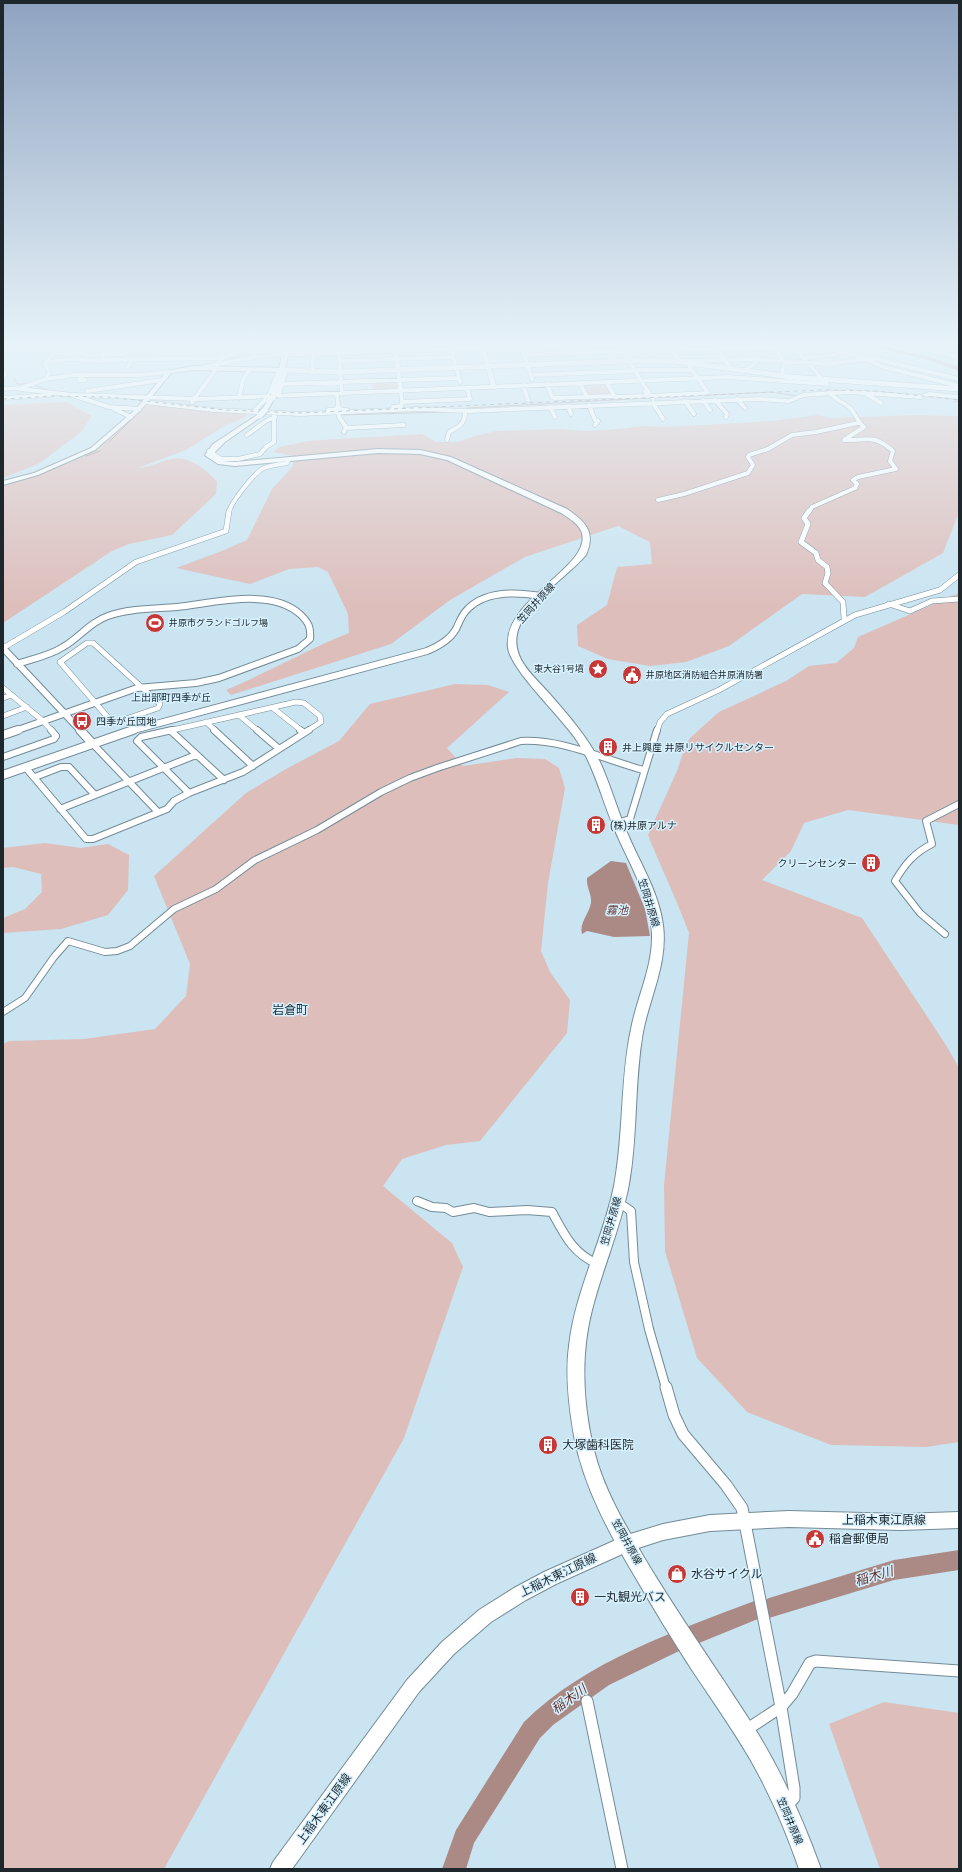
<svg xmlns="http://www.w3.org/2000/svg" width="962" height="1872" viewBox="0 0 962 1872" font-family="Roboto,'Noto Sans JP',sans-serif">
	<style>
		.green { fill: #ddbebb }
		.water { fill: #ab8a86 }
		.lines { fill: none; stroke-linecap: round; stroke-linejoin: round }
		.stream { stroke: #ab8a86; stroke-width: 1 }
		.river { fill: #ab8a86; fill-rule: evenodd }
		.minor-far4-casing { stroke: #738b97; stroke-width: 5 }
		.minor-far3-casing { stroke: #738b97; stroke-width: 6 }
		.minor-far2-casing { stroke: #738b97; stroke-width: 8 }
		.minor-far1-casing { stroke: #738b97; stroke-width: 10 }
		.minor-casing { stroke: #738b97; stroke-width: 13 }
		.tertiary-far2-casing { stroke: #738b97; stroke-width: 6 }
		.tertiary-far1-casing { stroke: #738b97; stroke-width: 8 }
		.tertiary-casing { stroke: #738b97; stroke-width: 10 }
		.secondary-casing { stroke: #738b97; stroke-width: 2 }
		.primary-casing { stroke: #738b97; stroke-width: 2 }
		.minor-far4 { stroke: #fff; stroke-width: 4 }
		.minor-far3 { stroke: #fff; stroke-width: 5 }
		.minor-far2 { stroke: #fff; stroke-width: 6 }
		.minor-far1 { stroke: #fff; stroke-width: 8 }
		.minor { stroke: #fff; stroke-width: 11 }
		.tertiary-far2 { stroke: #fff; stroke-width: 5 }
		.tertiary-far1 { stroke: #fff; stroke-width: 6 }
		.tertiary { stroke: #fff; stroke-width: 8 }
		.secondary { fill: #fff; fill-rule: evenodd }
		.primary { fill: #fff; fill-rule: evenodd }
		.rail { stroke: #596870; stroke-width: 1; stroke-dasharray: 4 4; stroke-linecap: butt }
		.primary-bridge-casing { stroke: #738b97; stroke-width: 8; stroke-linecap: butt }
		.primary-bridge { stroke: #fff; stroke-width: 6 }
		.labels { text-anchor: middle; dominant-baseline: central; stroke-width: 3; stroke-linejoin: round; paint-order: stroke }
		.far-poi-label { font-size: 9px; fill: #1e272c; stroke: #d7f1fe; text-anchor: start }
		.street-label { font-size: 10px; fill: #1e272c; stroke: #d7f1fe }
		.far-quarter-label { font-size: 10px; fill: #182d38; stroke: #d7f1fe }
		.poi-label { font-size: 10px; fill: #1e272c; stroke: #d7f1fe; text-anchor: start }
		.water-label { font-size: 11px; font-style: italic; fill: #62312d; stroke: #d7f1fe }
		.quarter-label { font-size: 12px; fill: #182d38; stroke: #d7f1fe }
		.near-poi-label { font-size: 12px; fill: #1e272c; stroke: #d7f1fe; text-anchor: start }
		.near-street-label { font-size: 12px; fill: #1e272c; stroke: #d7f1fe }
		.near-water-label { font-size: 13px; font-style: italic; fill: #62312d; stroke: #d7f1fe }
	</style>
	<rect width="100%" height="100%" fill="#cae4f1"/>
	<path class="green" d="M397,381L398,390L373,391L372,382Z
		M605,382L613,395L588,396L581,383Z
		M66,402L92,416L81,432L40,463L3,478V405Z
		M148,403L245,413L247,415L244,418L224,426L186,450L138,468C149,467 160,462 171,459C188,455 207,470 217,482L216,494L172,535L129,544L112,551L3,623V485L38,474L97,449Z
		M817,415L832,418L916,415L959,416V512L943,553L865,597L802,594L729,646L686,662L650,666L608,659L578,646L577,625L607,605L617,567L652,564L650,542L618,526L525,557L450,600L391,644L231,695L226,690C268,672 307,650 349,633L348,614L328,572L318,567L289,569L250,584L176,568L222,551L247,540L272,489L293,466L294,456L273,452L280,447L307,441L422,434L436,442H458L478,435L497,431L559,429L585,431L607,430L645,426L668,427L772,421Z
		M959,593V825L848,810L804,823L791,851L762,880L862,918L946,1045L959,1068V1442L926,1447L831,1445L747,1412L697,1358L665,1251L664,1185L689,933C677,900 661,868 648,835L677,771L684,750L690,738L719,712L786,681L809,666L836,663L854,648L858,637Z
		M455,684L488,685L509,692L447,748L463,766L517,758L545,759L559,768L565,788L548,883L541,951L550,972L570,1000L567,1033L480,1141L446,1145L402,1159L383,1186L452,1243L463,1267L404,1438L164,1869H3V1044L9,1041L84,1039L155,1029L186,996L190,964L154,876L246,793L286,769L339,741L370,704Z
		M45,843L81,848L108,844L129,855L128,890L108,915L61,929L3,933V918L25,909L42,892L41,874L13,867L3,868V848Z
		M884,1702L959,1713V1869H880L829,1724Z"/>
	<path class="water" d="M611,861L626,863L645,909L650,936L614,937L587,931L582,934C579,923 589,914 591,903C592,894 586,887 587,878Z"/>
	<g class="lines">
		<path class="stream" d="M14,378L17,384H29
			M34,385L50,391
			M339,395L340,403
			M672,397L771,392L797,396
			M954,402L958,401
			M467,408L650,398
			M119,409L131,415
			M341,415L444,412
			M109,442L134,417
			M86,456L100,451"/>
		<path class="river" d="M858,343H867L933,358L959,367V371L929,360Z
			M959,1550V1570L894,1580L769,1618L765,1616L677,1652L609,1685L553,1725L540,1738L474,1843L466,1869H442L456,1830L524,1722C587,1660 676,1631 757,1600L761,1602L769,1598L894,1560Z"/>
		<g class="minor-far4-casing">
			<path id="minor-far4" d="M82,343L80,353L86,355L125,354L134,343
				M204,343L206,345H222
				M338,343L342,394
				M450,343L460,382
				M520,343L532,379
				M617,343L653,399
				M712,343L716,348
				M808,343L855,355L884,367L959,386
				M897,343L959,357
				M223,344H245
				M3,346L124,343
				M672,347L673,352H671L682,362
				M775,347L784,362L782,376
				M793,347L826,383
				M54,353H80
				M104,354L102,360L222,358L224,343
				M524,355L622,351
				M868,357L959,379
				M803,358L834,355L842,352
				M339,361L454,357
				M681,361L754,359L827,364L865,359
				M46,362L72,359L101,361
				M128,367L132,360
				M201,368L218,364L222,358L263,343
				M3,370L5,374L3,378
				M634,370H692
				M745,371L760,359
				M312,372L315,343
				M84,374L79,380H85
				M531,375L635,371
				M46,379L49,372L45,363L54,353V343
				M606,382L615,397L648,396L645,391
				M580,383L587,397
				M282,384L459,378
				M547,384L552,397L555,398L614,396
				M523,385L528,400
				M3,389L21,388L46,379L74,375H140L169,372
				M21,389L72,395L109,407L139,409
				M87,391L162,380
				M865,393L881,403
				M337,394L339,417L346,427L344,432
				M74,395L199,399L728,377L827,384
				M651,396L708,393L687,363
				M3,398L50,395
				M239,398L243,380L249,370
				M737,399L745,408
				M703,400L710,410
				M715,400L727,414L726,417
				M685,401L694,414
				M145,402L214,410L300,414L418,409L468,411L760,399L789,401L803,395L850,392L921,397L929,394L959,397
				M192,402L217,368L218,364L255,357L286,354
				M402,402L470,399L467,388
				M653,403L663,419
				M589,405L595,420L598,421L595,425
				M568,406L571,414
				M393,407L401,406L402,402L398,369
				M550,407L555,417
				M114,409L131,417
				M255,410L269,396L277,374L282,370L285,374L278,396
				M328,410H335L338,406L341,410H347
				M346,428L404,425
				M247,435L266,421L275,417
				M447,440L449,432C459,427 466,423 465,411
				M209,451L221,459H238L260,454L266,447L274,442V414
				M658,500L684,494L748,473L753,465L748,457L749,455L768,449L792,435L816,432L858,423
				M229,512C231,502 254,474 262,469C269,465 279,465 287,463L289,459
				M809,512L812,507L855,488L857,484L853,480L858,477L896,469L890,461L893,451C872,433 868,441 844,440L864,427C858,422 856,415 851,409C844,402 834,400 829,391"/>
		</g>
		<g class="minor-far3-casing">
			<path id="minor-far3" d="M809,511L804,518L808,524L801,542L816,553L818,560L827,567L828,573L825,583L843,602L844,618L846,620
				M889,604L910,611L932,601L959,599
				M87,643H93L160,704L158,708L117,722L111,721L60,662Z
				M3,648L64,612L136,562L226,531L229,511
				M3,688L43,721L52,731
				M3,698L12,695
				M273,708L302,731
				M239,715L258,731
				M3,716L27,707
				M206,722L216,731
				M168,731L296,702L304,703L320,716L321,722L307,731
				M657,731L660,722L667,714L719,690L855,615L940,590L959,575"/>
		</g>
		<g class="minor-far2-casing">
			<path id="minor-far2" d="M172,730L141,737L137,741L189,793
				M214,730L253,766
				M257,730L278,748
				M300,730L303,732
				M171,731L224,780
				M92,743L158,812
				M3,757L54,739L56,736L51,730
				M26,768L86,839H93L167,809L174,801L189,793
				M35,777L61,767H69L95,795
				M189,793L243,772L309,730
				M60,809L196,755
				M617,823L630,819L657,730
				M945,934L920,913L895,881C905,864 914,853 932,844L926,821L959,804
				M3,1012L25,998L54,957L68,941L105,952L117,951L130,946L174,909L216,889L255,860L317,830L381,792L410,778L437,768L521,741C563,739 603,759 643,770"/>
		</g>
		<g class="minor-far1-casing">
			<path id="minor-far1" d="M417,1201L432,1207L446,1208L453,1212L474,1208L489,1212L527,1210L552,1212C564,1234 573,1254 598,1264
				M618,1202L631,1211L634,1262L649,1329L666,1388"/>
		</g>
		<g class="minor-casing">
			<path id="minor" d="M666,1387L674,1415L683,1434L726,1485L742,1508L781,1707L794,1788V1798L787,1806
				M587,1701L622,1869
				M746,1730L781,1707L792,1694L810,1663L816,1661L959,1671"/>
		</g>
		<g class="tertiary-far2-casing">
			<path id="tertiary-far2" d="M394,343L398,369
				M481,343L494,387
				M716,348L730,366V369
				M286,354L591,344L697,349L793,347L813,343
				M282,370L340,372L651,360L674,361L791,377L959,389"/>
		</g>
		<g class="tertiary-far1-casing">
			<path id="tertiary-far1" d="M3,648L81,731
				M15,731L137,688L196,683L219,678L298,649L310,639C311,628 309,623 301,615C272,587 214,603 177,607C154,609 130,608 108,616C90,622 79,638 63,647C49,656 32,659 17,664
				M130,731L427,651C439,646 450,640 456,629C459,623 461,617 465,612C483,590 516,592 541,596"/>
		</g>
		<g class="tertiary-casing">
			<path id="tertiary" d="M80,730L92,743
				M3,735L18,730
				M3,775L133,730"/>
		</g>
		<g class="secondary-casing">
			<path id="secondary" d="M193,366L282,368L285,370L282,372L193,370L171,373L140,411L95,450L38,475L3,485V481L34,473L91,448L136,409L167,371Z
				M789,1511L901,1514L959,1512V1528L901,1530L789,1527L710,1531L663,1540L629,1551L556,1584L526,1600L491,1622L454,1654L419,1692L292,1869H270L273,1862L407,1680L442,1642L479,1610L514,1588L544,1572L627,1535L663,1524L710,1515Z"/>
		</g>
		<g class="primary-casing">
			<path id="primary" d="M284,343H290C286,368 281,390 267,411H263L262,410C275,389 280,368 284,343Z
				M260,413L262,414V416L225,442L212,455L222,461L235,462L378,449L420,450L451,457L567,509C586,522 596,532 586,555C566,578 528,601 518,630C510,657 532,674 548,692C567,714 587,736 600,762C611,786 618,813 629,837C641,865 659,893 663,925C668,963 650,996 643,1032C634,1082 638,1134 629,1184C621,1227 603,1267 592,1310C580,1357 583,1407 595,1454C605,1492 626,1526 645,1559C679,1616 717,1669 752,1724C781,1770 803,1819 821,1869H799C786,1831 770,1794 750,1759C732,1728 712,1700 692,1670C673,1641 655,1611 637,1580C610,1535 584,1488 574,1436C569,1407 565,1375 569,1346C575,1291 603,1240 614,1186C624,1134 620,1080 631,1029C637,997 653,967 652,934C650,895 628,862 614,828C601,797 594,765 575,738C560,716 511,670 508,648C502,599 591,568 582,533C579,524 569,518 561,513L447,460L420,454L378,453L235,466L218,464L206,456L205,455L213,444Z"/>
		</g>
		<use href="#minor-far4" class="minor-far4"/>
		<use href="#minor-far3" class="minor-far3"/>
		<use href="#minor-far2" class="minor-far2"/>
		<use href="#minor-far1" class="minor-far1"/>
		<use href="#minor" class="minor"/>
		<use href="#tertiary-far2" class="tertiary-far2"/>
		<use href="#tertiary-far1" class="tertiary-far1"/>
		<use href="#tertiary" class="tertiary"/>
		<use href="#secondary" class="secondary"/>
		<use href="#primary" class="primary"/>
		<path class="rail" d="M3,399L52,396L108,397L226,410L300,413L821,390L877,391L959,400"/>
		<g class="primary-bridge-casing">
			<path id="primary-bridge" d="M273,397L274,395
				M260,415L265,410"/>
		</g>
		<use href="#primary-bridge" class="primary-bridge"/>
	</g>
	<linearGradient id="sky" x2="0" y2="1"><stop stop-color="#8fa3c1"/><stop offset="0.57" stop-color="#e7f3f9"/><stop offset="1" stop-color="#e7f3f9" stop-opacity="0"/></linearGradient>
	<rect width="962" height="605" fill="url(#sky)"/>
	<defs>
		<g id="stadium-disc" transform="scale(1)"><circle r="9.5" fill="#c63736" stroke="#d7f1fe"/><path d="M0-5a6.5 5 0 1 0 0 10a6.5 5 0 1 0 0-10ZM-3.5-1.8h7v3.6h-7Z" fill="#fff"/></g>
		<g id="sight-disc" transform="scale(1)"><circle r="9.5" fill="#c63736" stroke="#d7f1fe"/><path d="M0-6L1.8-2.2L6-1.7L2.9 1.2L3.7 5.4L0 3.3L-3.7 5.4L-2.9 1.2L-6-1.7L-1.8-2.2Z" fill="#fff"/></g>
		<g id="civic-disc" transform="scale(1)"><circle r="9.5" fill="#c63736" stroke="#d7f1fe"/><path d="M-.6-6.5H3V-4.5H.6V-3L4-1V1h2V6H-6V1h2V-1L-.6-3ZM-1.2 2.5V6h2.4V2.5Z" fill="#fff"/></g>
		<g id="bus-disc" transform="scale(1)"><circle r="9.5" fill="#c63736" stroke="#d7f1fe"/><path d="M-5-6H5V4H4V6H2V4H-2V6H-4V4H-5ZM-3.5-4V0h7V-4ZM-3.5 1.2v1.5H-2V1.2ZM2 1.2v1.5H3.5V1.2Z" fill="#fff"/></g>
		<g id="building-disc" transform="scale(1)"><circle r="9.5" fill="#c63736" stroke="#d7f1fe"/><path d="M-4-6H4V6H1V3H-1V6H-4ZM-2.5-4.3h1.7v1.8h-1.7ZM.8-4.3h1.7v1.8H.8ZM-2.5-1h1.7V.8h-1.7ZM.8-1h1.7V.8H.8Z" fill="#fff"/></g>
		<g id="shop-disc" transform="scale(1)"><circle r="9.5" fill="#c63736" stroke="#d7f1fe"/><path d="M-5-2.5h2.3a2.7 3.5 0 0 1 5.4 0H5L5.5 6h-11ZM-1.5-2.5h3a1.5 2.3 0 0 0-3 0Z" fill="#fff"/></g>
	</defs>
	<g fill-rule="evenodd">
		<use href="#stadium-disc" x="155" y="623"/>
		<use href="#sight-disc" x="598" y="669"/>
		<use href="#civic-disc" x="632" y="675"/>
		<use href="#bus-disc" x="82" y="721"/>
		<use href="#building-disc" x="608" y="747"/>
		<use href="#building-disc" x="596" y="825"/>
		<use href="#building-disc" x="871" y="863"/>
		<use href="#building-disc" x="548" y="1445"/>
		<use href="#civic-disc" x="815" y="1539"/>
		<use href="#shop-disc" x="677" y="1574"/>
		<use href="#building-disc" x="580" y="1597"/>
	</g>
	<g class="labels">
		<g class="far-poi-label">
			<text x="169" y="623">井原市グランドゴルフ場</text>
			<text x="584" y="669" text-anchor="end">東大谷1号墳</text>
			<text x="646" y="675">井原地区消防組合井原消防署</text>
		</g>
		<g class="street-label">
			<text transform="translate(536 603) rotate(-48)">笠岡井原線</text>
			<text transform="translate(649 903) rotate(73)">笠岡井原線</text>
			<text transform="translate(611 1221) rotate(-74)">笠岡井原線</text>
			<text transform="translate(627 1542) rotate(61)">笠岡井原線</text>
			<text transform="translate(790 1821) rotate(67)">笠岡井原線</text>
		</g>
		<g class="far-quarter-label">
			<text x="171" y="697">上出部町四季が丘</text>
		</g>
		<g class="poi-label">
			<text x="96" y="721">四季が丘団地</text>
			<text x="622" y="747">井上興産 井原リサイクルセンター</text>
			<text x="610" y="825">(株)井原アルナ</text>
			<text x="857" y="863" text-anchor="end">クリーンセンター</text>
		</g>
		<g class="water-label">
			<text x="617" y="910">霧池</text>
		</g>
		<g class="quarter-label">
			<text x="290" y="1010">岩倉町</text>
		</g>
		<g class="near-poi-label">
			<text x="562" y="1445">大塚歯科医院</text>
			<text x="829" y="1539">稲倉郵便局</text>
			<text x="691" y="1574">水谷サイクル</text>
			<text x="594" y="1597">一丸観光バス</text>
		</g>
		<g class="near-street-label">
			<text x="884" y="1520">上稲木東江原線</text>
			<text transform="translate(558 1575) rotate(-26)">上稲木東江原線</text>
			<text transform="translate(324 1809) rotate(-54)">上稲木東江原線</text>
		</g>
		<g class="near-water-label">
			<text transform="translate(874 1576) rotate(-16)">稲木川</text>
			<text transform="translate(569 1699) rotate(-36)">稲木川</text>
		</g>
	</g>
	<rect width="962" height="1872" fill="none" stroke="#1e272c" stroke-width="8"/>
</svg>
